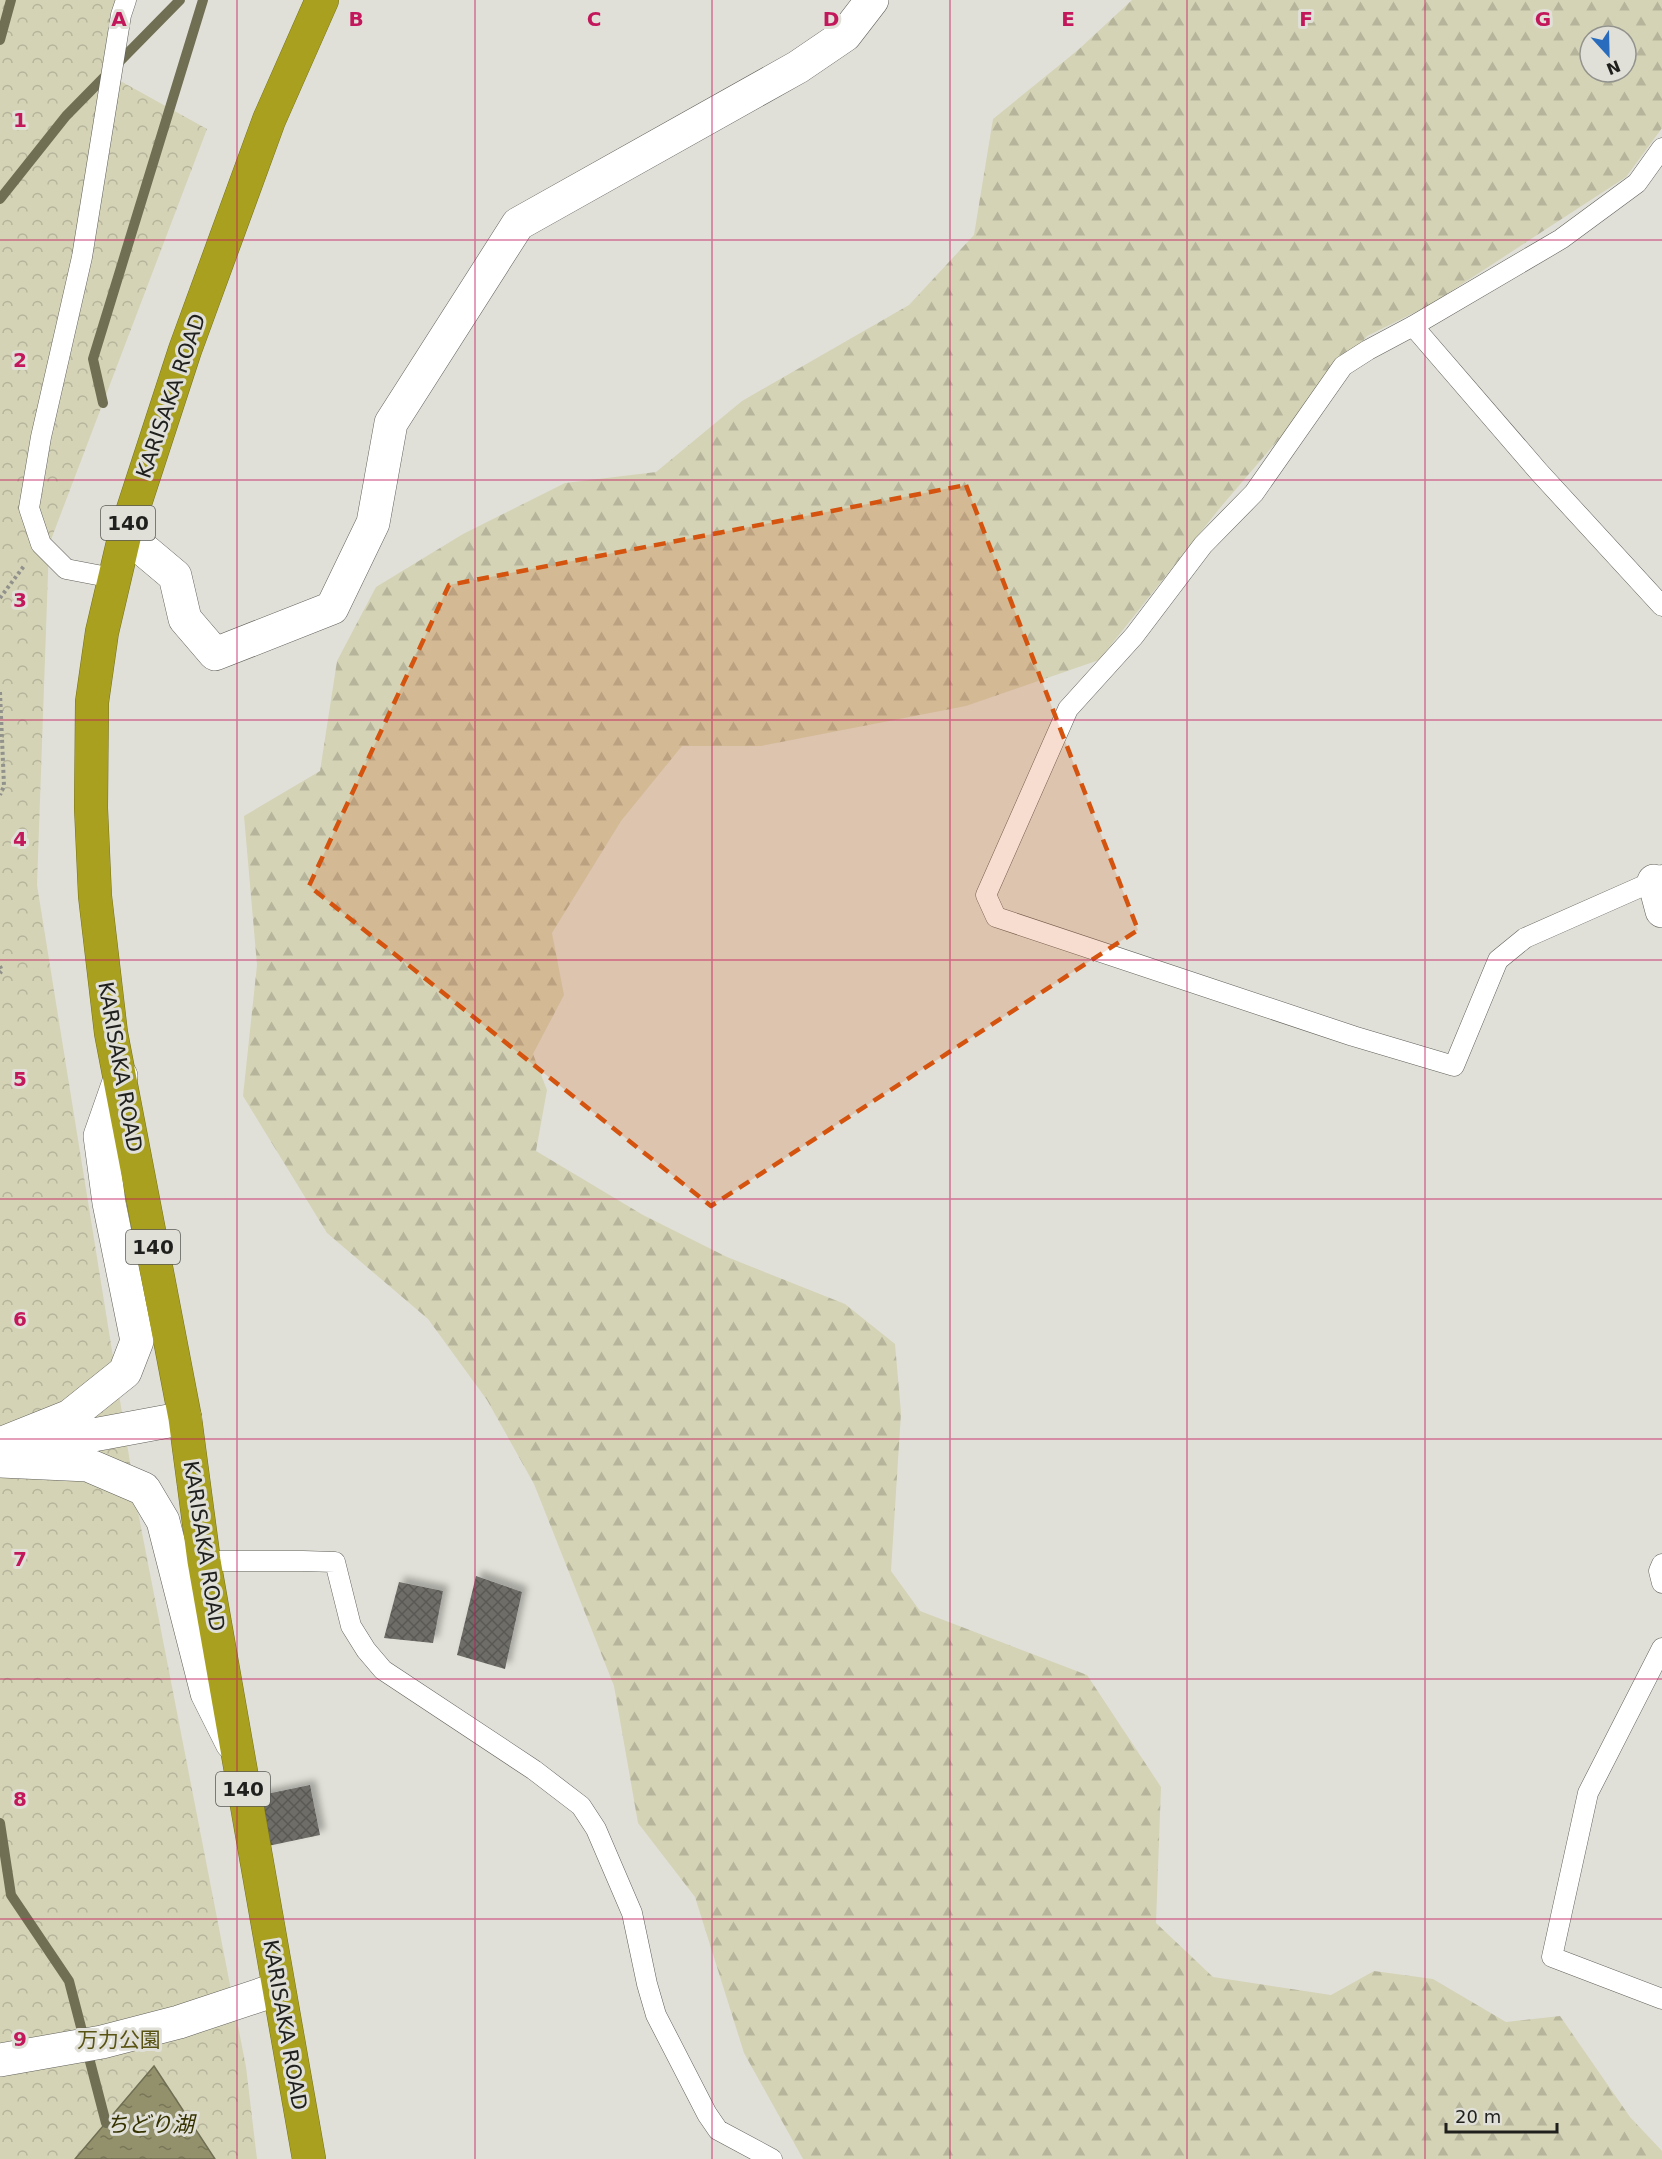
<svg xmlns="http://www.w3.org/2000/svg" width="1662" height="2159" viewBox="0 0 1662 2159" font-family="'DejaVu Sans','Noto Sans JP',sans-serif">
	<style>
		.forest { fill: url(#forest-firs); fill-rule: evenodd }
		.park { fill: url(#park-crowns) }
		.water { fill: url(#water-ripples); stroke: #706f54; stroke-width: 1.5 }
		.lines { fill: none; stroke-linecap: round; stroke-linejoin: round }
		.stream { stroke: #706f54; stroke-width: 10 }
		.building { fill: url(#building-cross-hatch); filter: url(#shadow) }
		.lane-casing { stroke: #61605a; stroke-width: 21 }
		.street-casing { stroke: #61605a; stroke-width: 34 }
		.secondary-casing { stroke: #61605a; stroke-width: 34 }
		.highway-casing { stroke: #78731e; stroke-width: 34 }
		.path { stroke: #92928d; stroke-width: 4; stroke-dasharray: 3 3; stroke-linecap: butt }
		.lane { stroke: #fff; stroke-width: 20 }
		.street { stroke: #fff; stroke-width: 33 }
		.secondary { stroke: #fff; stroke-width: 33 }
		.highway { stroke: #a8a01e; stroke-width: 33 }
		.marked { fill: #d4530e; fill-opacity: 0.2; stroke: #d4530e; stroke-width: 4.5; stroke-dasharray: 12 8; stroke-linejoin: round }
		.grid { fill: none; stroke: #c2185b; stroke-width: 1.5; stroke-opacity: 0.55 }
		.labels { text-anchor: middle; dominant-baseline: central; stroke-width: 6; stroke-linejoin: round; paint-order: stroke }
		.shield { fill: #e0e0d8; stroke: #595955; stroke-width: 1.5 }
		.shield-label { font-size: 20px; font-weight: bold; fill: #1f1f1d }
		.street-label { font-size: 21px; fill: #1f1f1d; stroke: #e0e0d8 }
		.park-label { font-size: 21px; fill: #595413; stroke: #e0e0d8 }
		.water-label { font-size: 22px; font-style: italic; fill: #353200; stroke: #e0e0d8 }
		.grid-label { font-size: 20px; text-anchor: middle; font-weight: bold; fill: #c2185b; stroke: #e0e0d8; stroke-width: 6; stroke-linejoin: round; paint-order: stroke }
	</style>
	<defs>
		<pattern id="forest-firs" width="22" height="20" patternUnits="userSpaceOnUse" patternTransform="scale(1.5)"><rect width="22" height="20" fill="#d4d3b6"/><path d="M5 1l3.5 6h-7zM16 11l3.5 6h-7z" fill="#b6b59c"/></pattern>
		<pattern id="park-crowns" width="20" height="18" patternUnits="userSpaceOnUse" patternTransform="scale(1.5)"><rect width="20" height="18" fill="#d4d3b6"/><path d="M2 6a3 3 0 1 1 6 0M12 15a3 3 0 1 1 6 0" fill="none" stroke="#b6b59c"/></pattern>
		<pattern id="water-ripples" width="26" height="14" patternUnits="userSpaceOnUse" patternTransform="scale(1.5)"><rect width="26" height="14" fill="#93916b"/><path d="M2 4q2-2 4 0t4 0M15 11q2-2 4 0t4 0" fill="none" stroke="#777657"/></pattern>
		<pattern id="building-cross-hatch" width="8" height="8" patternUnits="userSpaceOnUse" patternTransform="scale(1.5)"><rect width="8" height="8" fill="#6e6d67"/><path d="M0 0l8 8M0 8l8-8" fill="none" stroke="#5a5954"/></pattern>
		<filter id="shadow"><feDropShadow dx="5.5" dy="-5.5" stdDeviation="3" flood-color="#0004"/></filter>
	</defs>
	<rect width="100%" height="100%" fill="#e0e0d8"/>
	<path class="forest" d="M1132,0H1662V128L1626,177L1430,305L1367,336L1219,509L1099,660L966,706L761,746H682L621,821L552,933L564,995L533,1054L547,1090L536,1151L643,1215L727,1257L845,1304L895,1344L901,1413L891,1571L920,1611L1087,1675L1161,1787L1156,1923L1213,1977L1331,1995L1374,1971L1433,1979L1506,2022L1560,2016L1630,2117L1662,2151V2159H803L744,2053L695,1897L638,1823L614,1686L534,1484L487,1400L428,1319L327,1233L243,1096L257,965L244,816L320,771L337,661L376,587L463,534L565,483L656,472L742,401L909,305L974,235L993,119L1078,50ZM1590,36H1626V72H1590Z"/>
	<path class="park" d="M0,0H136L106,73L207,129L49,545L37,885L138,1512L246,2067L257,2159H0Z"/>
	<path class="water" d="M154,2066L215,2159H75Z"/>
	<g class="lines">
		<path class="stream" d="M0,40L11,0
			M0,199L66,116L180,0
			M103,403L93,359L203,0
			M0,1823L11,1895L69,1981L106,2123"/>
	</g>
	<path class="building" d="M476,1576L522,1592L505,1669L457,1655Z
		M399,1582L443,1591L433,1643L384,1638Z
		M310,1785L320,1835L263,1847L252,1797Z"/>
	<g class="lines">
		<g class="lane-casing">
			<path id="lane" d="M1662,148L1637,183L1561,239L1413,326L1368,350L1343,366L1254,493L1203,545L1134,636L1068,709L986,895L996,917L1353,1036L1454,1066L1498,960L1525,938L1654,881L1662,875
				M1413,326L1539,472L1662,606
				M113,578L66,569L41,544L29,508L41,437L82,257L121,15L126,0
				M204,1561H303L335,1562L351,1626L366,1650L383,1670L534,1770L581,1806L596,1829L632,1913L647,1984L656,2015L707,2114L718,2130L772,2159
				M1662,1564L1659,1571L1662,1583
				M1662,1648L1588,1793L1552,1957L1662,1999"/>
		</g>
		<g class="street-casing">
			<path id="street" d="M125,534L175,576L185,619L215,654L332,608L373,523L391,423L518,224L798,67L845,35L872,0
				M1654,881L1662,911
				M0,2060L102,2042L179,2022L278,1989"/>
		</g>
		<g class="secondary-casing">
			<path id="secondary" d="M0,1444L70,1416L125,1372L137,1341L109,1203L100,1136L121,1076
				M34,1446L185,1418
				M0,1461L88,1465L144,1489L163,1521L207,1693L232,1743"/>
		</g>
		<g class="highway-casing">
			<path id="highway" d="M309,2159L204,1561L185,1418L111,1033L95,896L91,808L92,702L102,632L125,534L185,350L269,120L322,0"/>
		</g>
		<path class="path" d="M0,598L24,566
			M0,692L4,786L0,795
			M0,966L2,971L0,973"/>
		<use href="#lane" class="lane"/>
		<use href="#street" class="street"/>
		<use href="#secondary" class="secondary"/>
		<use href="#highway" class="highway"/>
	</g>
	<path class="marked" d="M966,485L1138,930L711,1206L309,886L449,585Z"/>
	<path class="grid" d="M237,0V2159M475,0V2159M712,0V2159M950,0V2159M1187,0V2159M1425,0V2159M0,240H1662M0,480H1662M0,720H1662M0,960H1662M0,1199H1662M0,1439H1662M0,1679H1662M0,1919H1662"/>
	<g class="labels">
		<g class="shield">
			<rect x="101" y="506" width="54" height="34" rx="4.5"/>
			<rect x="126" y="1230" width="54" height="34" rx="4.5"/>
			<rect x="216" y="1772" width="54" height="34" rx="4.5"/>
		</g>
		<g class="shield-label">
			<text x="128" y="523">140</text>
			<text x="153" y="1247">140</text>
			<text x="243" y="1789">140</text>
		</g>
		<g class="street-label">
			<text transform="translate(171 396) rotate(-71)">KARISAKA ROAD</text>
			<text transform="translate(120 1067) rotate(80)">KARISAKA ROAD</text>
			<text transform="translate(204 1546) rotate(81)">KARISAKA ROAD</text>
			<text transform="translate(285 2025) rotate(80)">KARISAKA ROAD</text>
		</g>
		<g class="park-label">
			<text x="119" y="2040">万力公園</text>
		</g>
		<g class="water-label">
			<text x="150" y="2124">ちどり湖</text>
		</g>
	</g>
	<g class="grid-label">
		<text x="119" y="26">A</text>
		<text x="356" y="26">B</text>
		<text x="594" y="26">C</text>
		<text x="831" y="26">D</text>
		<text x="1068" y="26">E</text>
		<text x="1306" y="26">F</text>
		<text x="1543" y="26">G</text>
		<text x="20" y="127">1</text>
		<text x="20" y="367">2</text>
		<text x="20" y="607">3</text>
		<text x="20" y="846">4</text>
		<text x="20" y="1086">5</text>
		<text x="20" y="1326">6</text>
		<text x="20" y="1566">7</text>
		<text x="20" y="1806">8</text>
		<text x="20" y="2046">9</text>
	</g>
	<g transform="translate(1608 54) rotate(158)"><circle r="28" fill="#e0e0d8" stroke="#93938d" stroke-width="1.5"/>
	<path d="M0-4.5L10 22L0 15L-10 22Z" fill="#296cbd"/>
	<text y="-9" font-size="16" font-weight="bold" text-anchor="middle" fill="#1f1f1d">N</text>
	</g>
	<path d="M1446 2123v9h111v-9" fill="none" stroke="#1f1f1d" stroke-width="3"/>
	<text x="1455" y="2123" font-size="18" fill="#1f1f1d" stroke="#e0e0d8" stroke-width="4.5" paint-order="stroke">20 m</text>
</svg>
